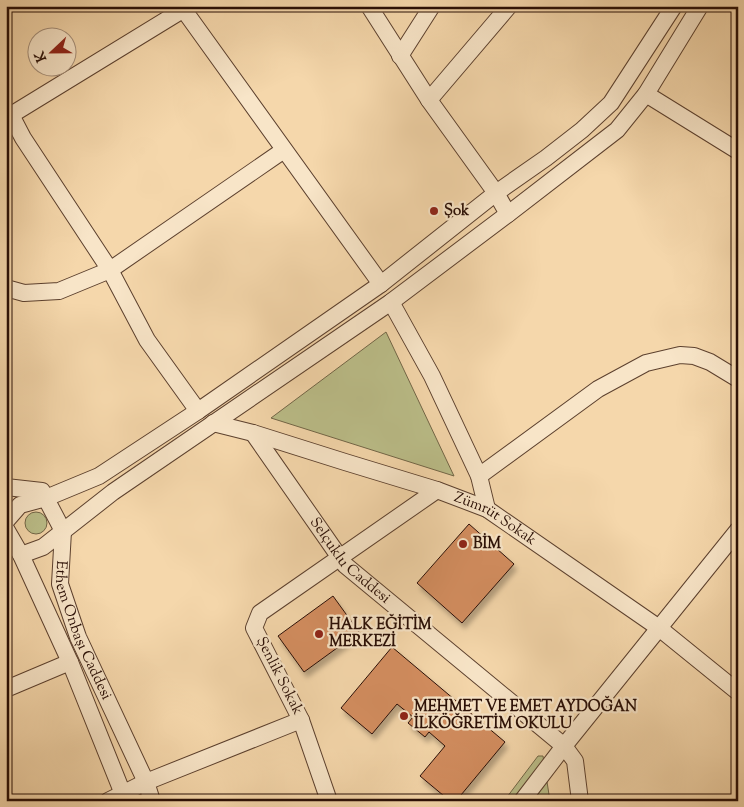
<svg xmlns="http://www.w3.org/2000/svg" width="744" height="807" viewBox="0 0 744 807" font-family="'Sorts Mill Goudy',serif">
	<style>
		.green { fill: #bbbe89; stroke: #726647 }
		.building { fill: #d48e61; stroke: #290e05; filter: url(#shadow) }
		.lines { fill: none; stroke-linecap: round; stroke-linejoin: round }
		.minor-casing { stroke: #5c402e; stroke-width: 18 }
		.minor { stroke: #f8e5c8; stroke-width: 16 }
		.poi-dot { fill: #8f2418; stroke: #f8e5c8; stroke-width: 2 }
		.labels { text-anchor: middle; dominant-baseline: central; stroke-width: 4.5; stroke-linejoin: round; paint-order: stroke }
		.poi-label { font-size: 15px; font-weight: bold; fill: #290e05; stroke: #f8e5c8; text-anchor: start }
		.street-label { font-size: 15px; fill: #290e05; stroke: #f8e5c8 }
	</style>
	<defs>
		<filter id="shadow"><feDropShadow dx="3" dy="5.5" stdDeviation="2.5" flood-color="#0004"/></filter>
	</defs>
	<rect width="100%" height="100%" fill="#f5d7ab"/>
	<filter id="stains"><feTurbulence type="fractalNoise" baseFrequency=".004" numOctaves="4"/><feColorMatrix values="0 0 0 0 .2 0 0 0 0 .09 0 0 0 0 .02 0 0 0 .5 -.17"/></filter>
	<radialGradient id="worn" r=".72"><stop offset=".6" stop-color="#630" stop-opacity="0"/><stop offset="1" stop-color="#630" stop-opacity=".3"/></radialGradient>
	<path class="green" d="M386,332L454,476L271,418Z
		M25 523a11 11 0 1 1 22 0a11 11 0 1 1-22 0Z
		M538,756H543L550,801H504Z"/>
	<path class="building" d="M469,524L514,564L462,623L417,583Z
		M333,596L359,632L304,672L278,636Z
		M392,647L505,742L456,801H450L420,776L445,746L429,732L425,737L408,723L413,717L397,704L372,734L341,708Z"/>
	<g class="lines">
		<g class="minor-casing">
			<g id="minor">
				<path d="M181,6L381,284"/>
				<path d="M369,6L429,100L496,193L508,214"/>
				<path d="M400,56L432,6"/>
				<path d="M646,94L738,151"/>
				<path d="M429,100L509,6"/>
				<path d="M6,112L11,115L23,138L110,270L147,340L198,411"/>
				<path d="M11,115L189,6"/>
				<path d="M6,288L24,293L59,291L110,270L284,150"/>
				<path d="M391,302L432,376L479,476L487,509"/>
				<path id="s1" d="M213,423L253,433L345,462L437,490L487,509L659,628L738,692"/>
				<path id="s2" d="M253,433L345,565L564,746L575,761L580,801"/>
				<path d="M479,476L598,389L646,363L680,355L694,356L710,362L738,379"/>
				<path id="s3" d="M6,487L42,491L63,531L60,584L78,637L146,782L152,801"/>
				<path d="M6,521L20,505L46,498L99,476L198,411L381,284L496,193L546,158L582,130L611,103L674,6"/>
				<path d="M6,529L21,555L70,662L123,794L124,801"/>
				<path d="M21,555L43,547L113,492L391,302L508,214L617,130L646,94L700,6"/>
				<path d="M6,689L70,662"/>
				<path d="M108,801L146,782L301,720"/>
				<path d="M329,801L301,720L254,628L260,613L437,490"/>
				<path d="M522,801L564,746L738,530"/>
			</g>
		</g>
		<use href="#minor" class="minor"/>
	</g>
	<g class="poi-dot">
		<circle cx="434" cy="211" r="5"/>
		<circle cx="463" cy="544" r="5"/>
		<circle cx="319" cy="634" r="5"/>
		<circle cx="404" cy="716" r="5"/>
	</g>
	<g class="labels">
		<g class="poi-label">
			<text x="444" y="211">Şok</text>
			<text x="473" y="544">BİM</text>
			<text x="329" y="625">HALK EĞİTİM<tspan x="329" dy="17">MERKEZİ</tspan></text>
			<text x="414" y="707">MEHMET VE EMET AYDOĞAN<tspan x="414" dy="17">İLKÖĞRETİM OKULU</tspan></text>
		</g>
		<g class="street-label">
			<text stroke="none"><textPath href="#s1" startOffset="299">Zümrüt Sokak</textPath></text>
			<text stroke="none"><textPath href="#s2" startOffset="161">Selçuklu Caddesi</textPath></text>
			<text stroke="none"><textPath href="#s3" startOffset="185">Ethem Onbaşı Caddesi</textPath></text>
			<text transform="translate(279 676) rotate(63)">Şenlik Sokak</text>
		</g>
	</g>
	<rect width="744" height="807" fill="none" stroke="#f5d7ab" stroke-width="25"/>
	<rect x="8" y="8" width="729" height="792" fill="none" stroke="#290e05" stroke-width="2.5"/>
	<rect x="12" y="12" width="719" height="782" fill="none" stroke="#290e05"/>
	<g transform="translate(52 52) rotate(248)"><circle r="24" fill="#f8e5c8" stroke="#a58f7a"/>
	<path d="M0-4L9 19L0 12L-9 19Z" fill="#8f2418"/>
	<text y="-8" font-size="14" font-weight="bold" text-anchor="middle" fill="#290e05">K</text>
	</g>
	<rect width="100%" height="100%" filter="url(#stains)"/>
	<rect width="100%" height="100%" fill="url(#worn)"/>
</svg>
